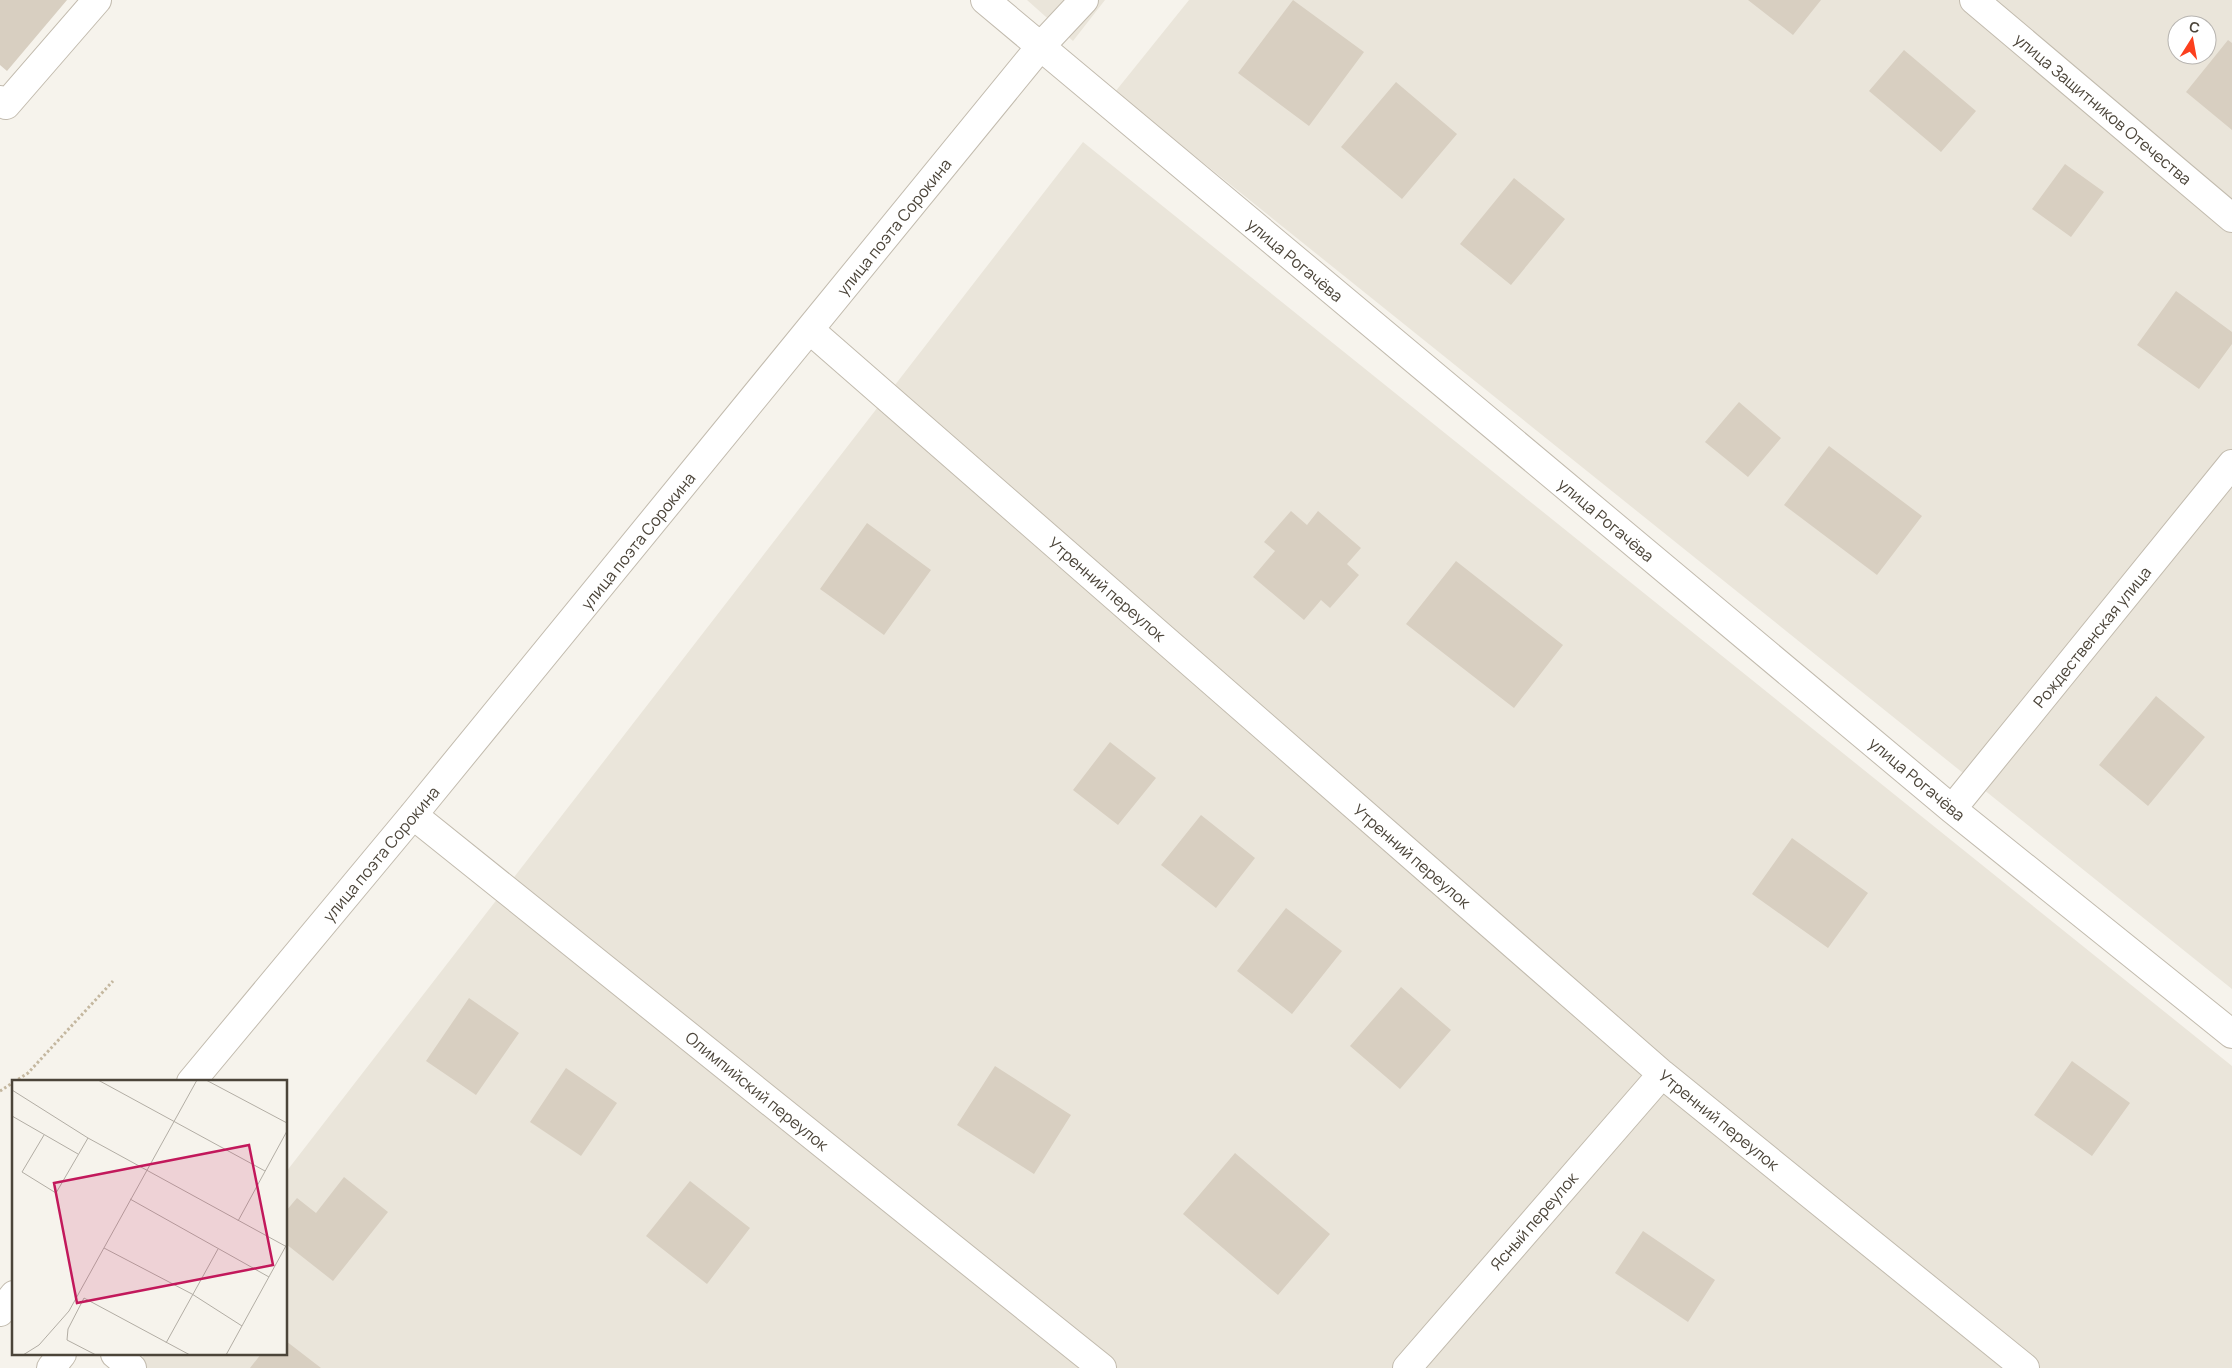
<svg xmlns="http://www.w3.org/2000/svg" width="2232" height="1368" viewBox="0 0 2232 1368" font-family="Manrope,sans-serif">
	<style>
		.residential { fill: #eae5da; fill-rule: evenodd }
		.building { fill: #d8cfc1 }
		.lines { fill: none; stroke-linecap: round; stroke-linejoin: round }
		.minor-casing { stroke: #c2bbae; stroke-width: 30 }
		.path { stroke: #c4b79f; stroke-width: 3; stroke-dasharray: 2.5 2.5; stroke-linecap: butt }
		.minor { stroke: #fff; stroke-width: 28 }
		.labels { text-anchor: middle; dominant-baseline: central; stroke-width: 4; stroke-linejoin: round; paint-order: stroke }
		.street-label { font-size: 16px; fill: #4b4439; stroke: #fff }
		.inset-road { fill: none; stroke: #b2ada4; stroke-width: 1 }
		.view { fill: #c2185b; fill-opacity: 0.15; stroke: #c2185b; stroke-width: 2.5 }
		.inset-edge { fill: none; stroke: #4b4439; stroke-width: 2.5 }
	</style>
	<rect width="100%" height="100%" fill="#f6f3ec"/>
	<path class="residential" d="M1027,0H1105L1073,41Z
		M1189,0H2232V989L1115,92ZM2177,25H2207V55H2177Z
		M1083,142L2232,1066V1368H135L145,1354H286V1172Z"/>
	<path class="building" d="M0,0H67L7,71L0,65Z
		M1293,0L1364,52L1309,126L1238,73Z
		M1748,0H1821L1793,35Z
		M2228,40L2232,43V130L2186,92Z
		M1904,50L1976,111L1941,152L1869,91Z
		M1396,82L1457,134L1402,199L1341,147Z
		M2065,164L2104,192L2071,237L2032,209Z
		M1514,178L1565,219L1511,285L1460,244Z
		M2176,291L2232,332V344L2199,389L2137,345Z
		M1739,402L1781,438L1748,477L1705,442Z
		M1829,446L1922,516L1877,575L1784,505Z
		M1291,511L1307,525L1318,511L1361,548L1347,564L1359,575L1330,608L1321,600L1304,620L1253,577L1275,551L1264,542Z
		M867,523L931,570L884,635L820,589Z
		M1456,561L1563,645L1514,708L1406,624Z
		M2156,696L2205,737L2148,806L2099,765Z
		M1110,742L1156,778L1118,825L1073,790Z
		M1201,815L1255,858L1216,908L1161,865Z
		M1792,838L1868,893L1828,948L1752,894Z
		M1286,908L1342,951L1292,1014L1237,971Z
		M1401,987L1451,1030L1400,1089L1350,1046Z
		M469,998L519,1033L476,1095L426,1061Z
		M2072,1061L2130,1103L2092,1156L2034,1115Z
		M995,1066L1071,1115L1034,1174L957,1125Z
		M566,1068L617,1103L581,1156L530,1122Z
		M1235,1153L1330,1234L1278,1295L1183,1214Z
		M344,1177L388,1212L333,1281L286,1244V1211L297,1198L316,1213Z
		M690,1181L750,1228L707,1284L646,1236Z
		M1643,1231L1715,1280L1688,1322L1615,1273Z
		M286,1341L321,1368H250L261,1354H286Z"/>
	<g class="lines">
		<g class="minor-casing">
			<path id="minor" d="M985,0L1952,809L2232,1034
				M1974,0L2232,218
				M0,100L6,105L97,0
				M810,330L1662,1074L2025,1368
				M1952,809L2232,464
				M413,815L1102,1368
				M191,1082L413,815L1040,47L1084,0
				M0,1312L14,1295
				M115,1354L132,1368
				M51,1368L62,1354
				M1407,1368L1662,1074"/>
		</g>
		<path class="path" d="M14,1082L28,1073L113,981
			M0,1091L14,1082"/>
		<use href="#minor" class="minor"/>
	</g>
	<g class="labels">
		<g class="street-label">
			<text transform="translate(2103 109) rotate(40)">улица Защитников Отечества</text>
			<text transform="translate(894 227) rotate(-51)">улица поэта Сорокина</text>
			<text transform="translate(1295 260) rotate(40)">улица Рогачёва</text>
			<text transform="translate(1606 520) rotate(40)">улица Рогачёва</text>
			<text transform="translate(638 541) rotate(-51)">улица поэта Сорокина</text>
			<text transform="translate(1107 589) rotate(41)">Утренний переулок</text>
			<text transform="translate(2092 637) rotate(-51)">Рождественская улица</text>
			<text transform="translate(1917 779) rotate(40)">улица Рогачёва</text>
			<text transform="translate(381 854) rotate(-50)">улица поэта Сорокина</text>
			<text transform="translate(1412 856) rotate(41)">Утренний переулок</text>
			<text transform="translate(757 1091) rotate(39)">Олимпийский переулок</text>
			<text transform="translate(1719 1120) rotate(39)">Утренний переулок</text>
			<text transform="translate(1534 1221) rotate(-49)">Ясный переулок</text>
		</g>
	</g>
	<g transform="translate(12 1080)">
		<rect width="275" height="275" fill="#f6f3ec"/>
		<path class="inset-road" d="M86,0L253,91M194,0L275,43M0,10L76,58L275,167M0,36L66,74M32,55L10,92L44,113L76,58M118,119L257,197M226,141L275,51M92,168L180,214L230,246M154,263L206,169M11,275L27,265L57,231L185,0M84,275L55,260L56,249L72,218L178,275M214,275L275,164"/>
		<path class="view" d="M237,65L261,185L65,223L42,103Z"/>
		<rect width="275" height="275" class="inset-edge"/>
	</g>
	<g transform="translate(2192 40) rotate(11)"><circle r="24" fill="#ffffff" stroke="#b7b4b0"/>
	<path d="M0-4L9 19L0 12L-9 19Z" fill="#fc3f1d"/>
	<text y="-8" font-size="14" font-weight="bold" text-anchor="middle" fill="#4b4439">С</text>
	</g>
</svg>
